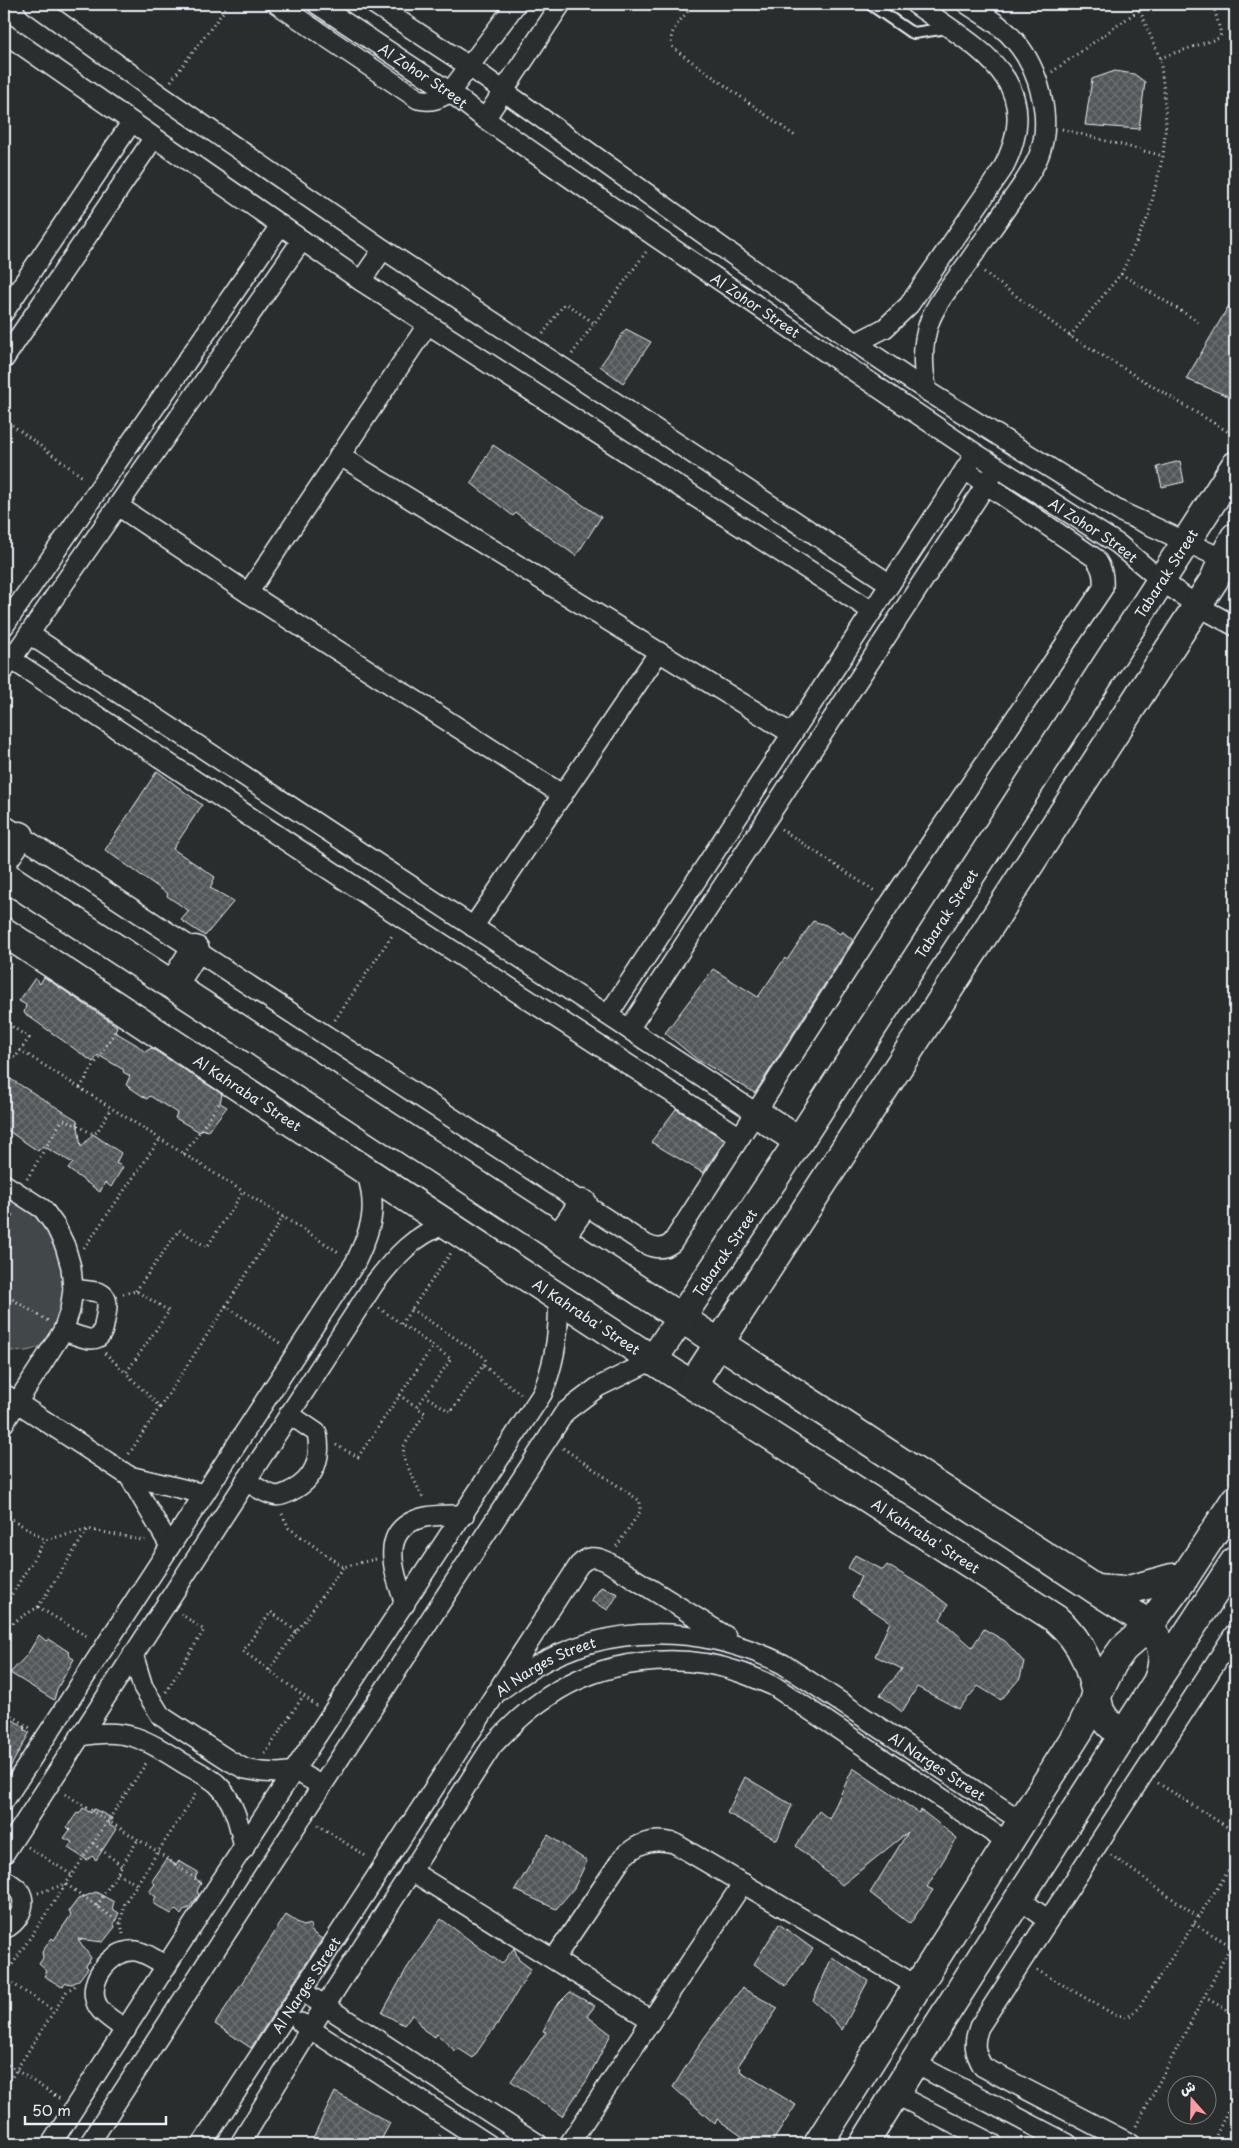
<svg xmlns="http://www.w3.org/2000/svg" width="1239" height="2148" viewBox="0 0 1239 2148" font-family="'Playpen Sans','Playpen Sans Arabic',sans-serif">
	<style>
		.green { fill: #424648; stroke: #959ca0 }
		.building { fill: url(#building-cross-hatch); stroke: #e8f1f8 }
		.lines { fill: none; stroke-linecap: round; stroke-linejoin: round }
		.lane-casing { stroke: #e8f1f8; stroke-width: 14 }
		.street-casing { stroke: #e8f1f8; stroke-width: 22 }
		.secondary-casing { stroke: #e8f1f8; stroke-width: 31 }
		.path { stroke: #e8f1f8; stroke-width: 3; stroke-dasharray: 1 4; stroke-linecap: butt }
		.lane { stroke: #2a2d2e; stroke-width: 10 }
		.street { stroke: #2a2d2e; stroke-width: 19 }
		.secondary { stroke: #2a2d2e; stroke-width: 28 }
		.labels { text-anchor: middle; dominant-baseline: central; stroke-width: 5; stroke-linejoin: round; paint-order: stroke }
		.street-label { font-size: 14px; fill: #e8f1f8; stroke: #2a2d2e }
	</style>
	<defs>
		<pattern id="building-cross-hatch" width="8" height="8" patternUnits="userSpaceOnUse" patternTransform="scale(1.25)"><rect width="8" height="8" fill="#535759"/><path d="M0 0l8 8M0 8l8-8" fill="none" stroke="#6c7072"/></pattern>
	</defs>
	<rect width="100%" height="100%" fill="#2a2d2e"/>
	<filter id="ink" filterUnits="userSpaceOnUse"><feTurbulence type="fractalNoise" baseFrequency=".02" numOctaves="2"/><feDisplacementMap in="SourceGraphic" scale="10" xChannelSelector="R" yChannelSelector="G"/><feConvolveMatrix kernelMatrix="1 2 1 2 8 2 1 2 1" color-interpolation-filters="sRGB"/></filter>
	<g filter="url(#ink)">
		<path class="green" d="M4,1196C23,1209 47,1221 59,1243C62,1248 61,1258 62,1265C64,1295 65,1345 26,1351C18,1352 11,1352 4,1347Z"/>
		<path class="building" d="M1115,71L1134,74L1145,82L1139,129L1085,125L1092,79Z
			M1235,295V399L1186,379Z
			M626,329L651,342L623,383L600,366Z
			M493,445L601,517L576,556L516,513L513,516L471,483Z
			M1180,461L1184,482L1162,487L1157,467Z
			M157,771L202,805L173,849L215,877L210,888L234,901L205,936L181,920L189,911L167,896L168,894L105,850Z
			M813,921L826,925L840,934L842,931L853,940L755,1093L702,1062H700L665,1033L713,969L758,997L785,958L787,960Z
			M44,977L117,1026L115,1032L137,1045L145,1052L151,1048L222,1094L220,1103L227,1107L208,1131L202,1129L200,1132L175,1118L177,1113L150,1096L147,1099L126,1085L130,1076L123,1072L124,1070L98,1055L93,1062L24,1013L26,1005L19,1001L35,978L40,984Z
			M4,1075L77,1120L81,1147L93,1134L121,1153L116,1163L123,1167L111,1187L105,1182L100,1192L68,1169L73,1163L43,1146L38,1151L4,1128Z
			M676,1109L725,1140L703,1173L651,1142Z
			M855,1555L883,1570L887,1565L926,1588L948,1605L940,1619L972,1647L984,1629L1005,1641L1024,1662L1020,1678L1001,1700L978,1686L959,1709L917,1687L902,1712L880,1695L902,1669L875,1656L890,1622L852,1597L861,1576L848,1568Z
			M601,1587L618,1594L608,1610L591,1601Z
			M39,1635L46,1641L49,1639L69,1652L70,1657L74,1659L57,1689L54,1700L10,1673L27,1655Z
			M4,1715L25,1727L24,1730L30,1732L4,1778Z
			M853,1768L919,1813L921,1810L957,1838L927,1887L933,1890L910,1924L870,1893L908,1832L842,1885L796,1846L819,1811L829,1819Z
			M745,1777L792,1805L777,1840L727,1813Z
			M83,1808L91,1813L94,1809L112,1818L109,1825L116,1829L96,1860L92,1856L87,1860L68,1848L72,1842L64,1838L70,1830L67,1827L77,1813L79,1814Z
			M548,1835L587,1861L574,1888L556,1909L515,1890Z
			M167,1859L176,1865L179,1861L198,1872L195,1878L201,1883L197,1891L199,1895L188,1909H185L181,1915L175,1909L171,1914L153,1903L156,1897L149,1892L155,1884L152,1881Z
			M96,1892L114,1902L112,1909L119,1913L114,1923L115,1927L103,1942L78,1939L91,1958L86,1966L88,1968L79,1980L72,1984L66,1983L62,1987L44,1976L47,1971L39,1964L43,1958L42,1952L52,1938L54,1940L71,1915L69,1911L78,1899Z
			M286,1915L303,1926L310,1924L312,1932L322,1939L251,2048L215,2024Z
			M441,1919L502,1964L514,1948L519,1960L531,1969L499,2022L488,2036L473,2058L459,2049L455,2051L437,2034L435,2037L424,2030L412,2014L404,2025L382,2013L407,1968Z
			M779,1924L813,1949L786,1986L754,1964Z
			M832,1957L868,1981L842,2030L832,2018L813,2001Z
			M742,1988L778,2008L738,2066L741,2068L740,2071L796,2105L771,2144H753L717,2119L715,2124L673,2087L704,2038Z
			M570,1992L595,2006L587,2016L611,2034L587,2080L562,2116L511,2081L546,2032L543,2031L556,2006Z
			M335,2092L390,2123L379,2144H310Z"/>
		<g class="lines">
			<g class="lane-casing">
				<path id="lane" d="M870,4L909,31L914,33L947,28"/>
			</g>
			<g class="street-casing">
				<g id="street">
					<path d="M34,4L160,95L383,249L890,584"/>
					<path d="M277,4L418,99C431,102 439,99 450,92L516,4"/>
					<path id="s1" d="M317,4L450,92L485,119L657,238L975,453L1118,544L1162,581L1196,605L1235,626"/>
					<path d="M374,4L470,67L856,343L927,391L1119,511L1223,559"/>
					<path d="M4,33L361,281L872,611"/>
					<path d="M485,119L561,4"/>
					<path d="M361,281L383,249"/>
					<path d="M4,312L131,123"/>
					<path d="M856,343L885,328L909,305L1002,170C1049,81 977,48 915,4"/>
					<path d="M4,359L153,139"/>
					<path d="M927,391C922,367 921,344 930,320C939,298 956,280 970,260C983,241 996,223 1009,204C1020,188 1032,173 1039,155C1053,119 1039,69 1015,41C1002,25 983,15 967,4"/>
					<path d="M339,455L792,734"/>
					<path d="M118,506L248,593L563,795"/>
					<path d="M248,593L428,324"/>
					<path d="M4,626L280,226"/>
					<path d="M29,634L756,1113"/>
					<path d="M11,659L404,919L740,1137"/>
					<path d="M4,670L302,240"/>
					<path d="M4,825L645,1244C655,1249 663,1250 672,1243L891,902L1103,588C1104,575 1102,568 1095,558L965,470"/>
					<path d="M473,927L659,652"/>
					<path d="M608,1015L972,459"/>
					<path d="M629,1029L993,474"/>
					<path d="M4,1184L43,1209L56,1227L65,1246L71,1267L73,1289L70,1310L63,1331L4,1423"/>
					<path d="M63,1331C72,1333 89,1342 97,1338C103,1335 104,1326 105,1320C112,1288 100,1293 73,1289"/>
					<path d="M4,1394L129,1476L204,1494"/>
					<path d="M129,1476L170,1546"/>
					<path d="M245,1481C254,1485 263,1493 273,1495C278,1497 286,1494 291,1491C315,1480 322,1457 317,1433L289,1414"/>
					<path d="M405,1604C395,1574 377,1531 421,1518C434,1514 450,1515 464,1515"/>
					<path d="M133,1654L143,1687L161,1716L230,1761L245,1769L262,1772L279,1773L296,1771L322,1786"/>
					<path d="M501,1685L579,1565C588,1556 595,1556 606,1561L726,1636"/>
					<path d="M80,1736C126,1727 145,1739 183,1763C193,1769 206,1775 216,1783C234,1799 240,1826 244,1849"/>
					<path d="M4,1801L355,1263C372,1228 378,1208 366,1171"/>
					<path d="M4,1854L374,1284C395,1257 415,1234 447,1224"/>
					<path d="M411,1871L651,2020"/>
					<path d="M4,1879C9,1883 17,1887 20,1892C28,1906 17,1924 4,1929"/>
					<path d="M1019,1899L1048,1920"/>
					<path d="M554,1959L623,1857C639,1842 653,1838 674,1843L917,1986"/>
					<path d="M302,1991L538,2144"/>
					<path d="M301,2023L488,2144"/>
					<path d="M126,2030C119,2024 104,2016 99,2008C83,1985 110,1948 136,1951C146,1952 158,1962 167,1966"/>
					<path d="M914,2063L1068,2144"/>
					<path d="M895,2094L993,2144"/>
					<path d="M51,2144L214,1892L542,1394C555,1362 560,1332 558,1297"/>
					<path d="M89,2144L565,1412L598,1387L653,1360"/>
					<path id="s2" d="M202,2144L496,1693C508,1685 519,1676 531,1669C608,1621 703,1625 783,1664L1021,1821"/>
					<path d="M240,2144L310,2029L492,1746C510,1727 527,1710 549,1696C601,1660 679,1651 739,1672C751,1676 762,1681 774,1686L1007,1842"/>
					<path d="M569,2144L743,1883"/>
					<path d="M1131,2144L983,2067C974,2052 973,2043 979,2027L1235,1633"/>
				</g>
			</g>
			<g class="secondary-casing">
				<g id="secondary">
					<path d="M4,859L20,836"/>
					<path d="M4,875L1095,1589C1130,1613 1179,1631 1157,1682L914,2063L864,2144"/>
					<path id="s3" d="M4,932L653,1360L1056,1619C1088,1647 1091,1673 1100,1711C1106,1722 1113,1729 1124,1735"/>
					<path d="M173,985L195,950"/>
					<path d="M756,1113L799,1141"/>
					<path d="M559,1239L583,1204"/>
					<path id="s4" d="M653,1360L799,1141L1235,466"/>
					<path d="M692,1385L1214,580L1223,559L1235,537"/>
					<path d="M1095,1589L1125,1591L1172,1578H1184"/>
					<path d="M1162,1672L1235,1561"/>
					<path d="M818,2144L1082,1726L1113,1663L1123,1649L1149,1626L1184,1578L1235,1500"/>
				</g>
			</g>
			<path class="path" d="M694,4C685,16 665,32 673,48L795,136
				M1160,58L1219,38L1221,34L1213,4
				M1052,72L1139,10
				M171,81L229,4
				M1062,129L1163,156
				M984,272L1070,336L1235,436
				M1121,274L1199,322
				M543,334L564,304L568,305L594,323
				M1070,336L1121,274L1148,217L1163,156L1166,123L1164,91L1160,58L1137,4
				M572,354L646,252
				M4,419L84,478
				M781,829L876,892
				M4,971L12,963
				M335,1020L393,934
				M4,1021L29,1038L15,1058L4,1050
				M20,1050L340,1253
				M80,1088L115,1031
				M184,1154L221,1101
				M27,1179L61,1122L64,1120L68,1121L93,1134L97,1132L111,1108
				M4,1228L15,1212
				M84,1248L160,1139
				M136,1291L179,1230L207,1247L243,1192
				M4,1294L48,1321
				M123,1294L136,1291L169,1311L126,1373L160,1407L226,1306L281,1344
				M226,1306L283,1217
				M379,1308L451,1359L417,1407
				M411,1309L484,1357L486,1361L451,1412L425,1396
				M401,1324L451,1253
				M105,1353L126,1373
				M484,1366L521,1394
				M399,1395L425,1413L404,1446L403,1457L424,1500
				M336,1445L358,1457L433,1346
				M563,1448L640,1501V1512L616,1547
				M129,1454L160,1407
				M4,1514L45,1540
				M282,1514L289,1528L343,1567L376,1559
				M4,1607L45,1540L87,1530
				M38,1607L88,1637
				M4,1628L38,1607L88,1529L146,1541
				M296,1631L271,1612L243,1651L317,1706
				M269,1670L343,1567
				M166,1692L204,1630L181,1614
				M4,1710L30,1728
				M265,1754L303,1696
				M1158,1783L1235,1832
				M65,1794L158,1852L200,1882
				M318,1825L367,1857
				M93,1843L122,1866
				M28,1847L72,1875
				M1111,1855L1198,1917
				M118,1873L136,1884
				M38,1893L66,1884L120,1923
				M97,1906L137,1841
				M1194,1924L1235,1948
				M123,1934L121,1923L124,1904L197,1792
				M1037,1970L1115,2015L1128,2017L1138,2009L1235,1861
				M4,1977L147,1762
				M4,1978L54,2011
				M1204,1997L1235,2014
				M4,2062L60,2099
				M4,2089L67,1991L76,1985
				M1136,2126L1235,1938
				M434,2144L440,2135
				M1212,2144L1229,2108L1235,2099"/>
			<use href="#lane" class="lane"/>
			<use href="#street" class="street"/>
			<use href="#secondary" class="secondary"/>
		</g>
	</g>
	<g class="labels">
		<g class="street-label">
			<text stroke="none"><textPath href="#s1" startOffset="128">Al Zohor Street</textPath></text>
			<text stroke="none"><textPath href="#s1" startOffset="532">Al Zohor Street</textPath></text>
			<text stroke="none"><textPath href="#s1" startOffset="938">Al Zohor Street</textPath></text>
			<text stroke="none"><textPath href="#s4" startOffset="939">Tabarak Street</textPath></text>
			<text stroke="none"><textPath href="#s4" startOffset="534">Tabarak Street</textPath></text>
			<text stroke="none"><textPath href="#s3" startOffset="292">Al Kahraba' Street</textPath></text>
			<text stroke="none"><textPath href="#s4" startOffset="129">Tabarak Street</textPath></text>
			<text stroke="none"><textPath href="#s3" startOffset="698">Al Kahraba' Street</textPath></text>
			<text stroke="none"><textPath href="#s3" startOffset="1102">Al Kahraba' Street</textPath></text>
			<text stroke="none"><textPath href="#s2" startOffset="595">Al Narges Street</textPath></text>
			<text stroke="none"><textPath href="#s2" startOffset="1029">Al Narges Street</textPath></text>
			<text stroke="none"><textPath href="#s2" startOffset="190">Al Narges Street</textPath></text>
		</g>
	</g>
	<rect width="1239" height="2148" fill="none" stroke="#2a2d2e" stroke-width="20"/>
	<rect x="10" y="10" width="1219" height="2128" fill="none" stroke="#e8f1f8" stroke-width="2" filter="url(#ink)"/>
	<g transform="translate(1192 2100) rotate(340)"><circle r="24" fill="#2a2d2e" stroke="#767b7f"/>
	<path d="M0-4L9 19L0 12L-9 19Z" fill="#ff9aa2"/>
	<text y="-8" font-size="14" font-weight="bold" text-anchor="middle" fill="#e8f1f8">ش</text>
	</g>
	<path d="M25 2116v8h141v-8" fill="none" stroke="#e8f1f8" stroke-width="2.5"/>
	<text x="32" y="2116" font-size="15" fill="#e8f1f8" stroke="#2a2d2e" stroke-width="4" paint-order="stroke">50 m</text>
</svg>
